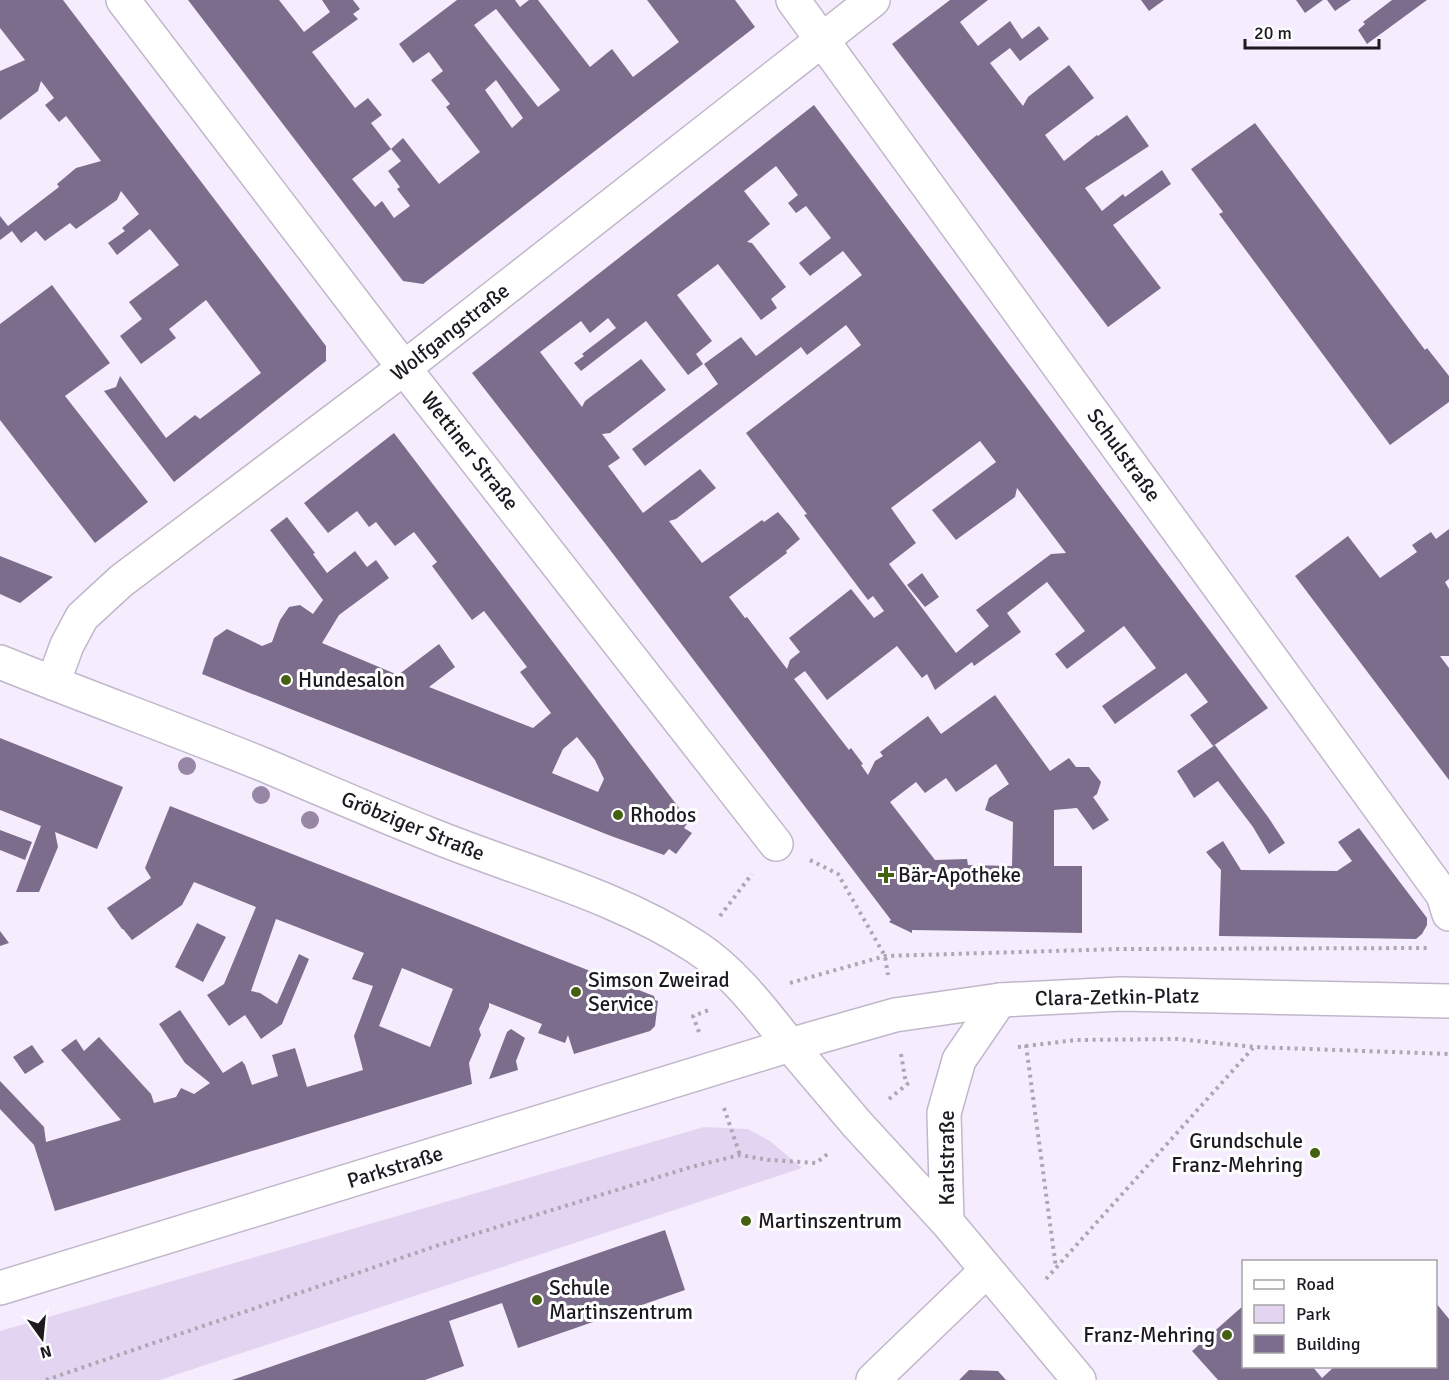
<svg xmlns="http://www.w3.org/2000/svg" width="1449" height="1380" viewBox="0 0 1449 1380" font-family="Signika,sans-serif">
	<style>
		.green { fill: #e3d5f1 }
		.building { fill: #7d6d8d; fill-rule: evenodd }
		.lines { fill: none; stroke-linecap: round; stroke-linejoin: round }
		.minor-casing { stroke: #c1b7ca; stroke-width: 36 }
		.major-casing { stroke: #c1b7ca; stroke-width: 36 }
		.path { stroke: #ada6b3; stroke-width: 4; stroke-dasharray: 3 4.5; stroke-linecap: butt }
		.minor { stroke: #fff; stroke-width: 33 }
		.major { stroke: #fff; stroke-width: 33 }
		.tree { fill: #9886a7 }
		.poi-dot { fill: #446011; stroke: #fefefe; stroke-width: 2 }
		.labels { text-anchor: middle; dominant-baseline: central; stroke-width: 6; stroke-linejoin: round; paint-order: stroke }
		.street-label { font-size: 21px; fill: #1c1920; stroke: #fefefe }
		.poi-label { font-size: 21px; fill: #1c1920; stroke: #fefefe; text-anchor: start }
	</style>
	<rect width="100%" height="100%" fill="#f5edfd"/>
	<path class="green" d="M704,1127L748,1129L770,1141L802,1168L160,1380H0V1331Z"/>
	<path class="building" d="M0,0H63L326,346V361L174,482L104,391L116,387L120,376L166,438L195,415L200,419L261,373L206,300L169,329L176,338L141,364L120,336L142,319L129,302L179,265L150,229L117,255L108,243L125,231L122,228L139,214L121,191L117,200L76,229L70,223L45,241L36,231L21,243L12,231L0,240V216L8,226L59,187L57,184L76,168L101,161L66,116L59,122L45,105L54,98L41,81L38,91L0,120V71L25,60L0,28Z
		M188,0H279L304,32L330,12L322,0H353L360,9L353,14L358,19L312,52L355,108L368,98L382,115L371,123L391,149L403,138L439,184L480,152L446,107L450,104L431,80L443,71L429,52L413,63L399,44L457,0H515L520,7L529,0H538L590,67L612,49L633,77L679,42L647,0H735L755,27L423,284L403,281ZM496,9L560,90L538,107L474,25ZM496,80L523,118L512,128L485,90ZM391,149L401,161L388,171L400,187L397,189L410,206L394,218L382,201L375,207L352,179Z
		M950,0H988L960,22L978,46L1010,21L1022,39L1039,26L1049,39L1020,61L1010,48L990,63L1023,106L1028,97L1069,65L1094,98L1045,135L1064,161L1097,135L1098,136L1127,115L1149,146L1085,188L1102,211L1123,194L1125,197L1162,170L1171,184L1113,225L1161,288L1108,327L892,44Z
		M1141,0H1164L1149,11Z
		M1296,0H1323L1305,13Z
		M1327,0H1351L1335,11Z
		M1392,0H1427L1367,44L1358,30L1365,24L1363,22Z
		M814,105L1268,708L1213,746L1190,715L1208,702L1186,673L1115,724L1102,706L1156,668L1124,626L1067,669L1055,654L1085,631L1047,582L1007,613L1021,632L974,666L972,662L935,690L927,674L922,678L897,646L827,700L805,671L794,679L849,750L851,748L863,764L861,765L868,775L875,761L883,756L880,752L928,716L941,734L995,695L1050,771L1069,758L1076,767H1089L1101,782L1097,794L1093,797L1109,820L1093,830L1077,808L1054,810V866H1082V933L912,930V933L889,922L891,920L604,542L472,373ZM776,166L798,195L788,203L796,213L806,206L831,238L799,263L810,276L843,251L862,275L756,356L741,337L704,364L718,384L632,449L645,466L801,347L807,355L846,325L861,345L746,433L807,514L804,515L868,600L873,596L884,611L874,618L851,589L789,638L800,652L790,660L787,669L747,617L745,618L729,597L787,553L786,551L800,539L790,526L778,512L764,522L762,520L702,563L669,521L676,519L716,488L700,469L643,513L608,466L620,458L602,434L610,433L666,390L641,359L585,401L582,407L540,352L581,321L590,333L608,318L616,328L582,354L584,356L574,363L581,371L646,321L688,375L703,364L696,354L712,341L677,295L718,264L761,320L777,308L771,299L786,287L752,243L747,242L770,224L744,191ZM980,441L996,462L932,510L956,540L1015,497L1017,488L1066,553L1051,554L976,610L989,626L956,653L889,564L916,543L891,508ZM996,764L1009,784L989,798L985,810L1013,822L1012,866L968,865L967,859L935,860L890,802L916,782L925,793L946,778L956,792Z
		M1255,123L1425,350L1427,348L1449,376V402L1390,445L1219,214L1223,212L1191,169Z
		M52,285L110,363L65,396L148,502L95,543L0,420V324Z
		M394,433L689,821L684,828L692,833L676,854L669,849L664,855L611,836L202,674L214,638L227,629L262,646L272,642L280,620L289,607L300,605L313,614L323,600L270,530L287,517L315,553L313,554L327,573L355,551L367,567L376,560L389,578L339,615L322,643L398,675L439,644L455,667L429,687L533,728L551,713L520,672L527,667L484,611L472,620L432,566L437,562L414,532L395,546L376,522L369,527L357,511L328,533L304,503ZM577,737L595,760L604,779L598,792L552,773L563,749Z
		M1449,529V579L1445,582L1449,589V656H1440L1449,668V780L1295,576L1348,536L1380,578L1417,552L1412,545L1431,532L1436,539Z
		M0,556L53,577L20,603L0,594Z
		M922,573L939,597L925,607L907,585Z
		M0,738L123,787L97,849L55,832L58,847L39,892H16L41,826L0,810Z
		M1215,745L1268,817L1285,843L1269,854L1253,827L1218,781L1194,798L1177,771Z
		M170,806L654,996L655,1000L658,1001L655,1026L650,1031L574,1054L568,1035L565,1043L538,1033L542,1024L489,1003V1007L479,1029L481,1035L469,1063L472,1084L55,1211L34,1145L0,1109V1081L44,1127L46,1142L121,1120L61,1050L76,1039L84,1051L99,1037L151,1094L154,1103L176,1097L181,1088L194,1094L210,1083L185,1063L159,1024L180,1010L223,1073L242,1061L245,1065L252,1085L278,1076L272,1055L295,1048L307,1087L363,1070L354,1036L373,986L352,979L364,953L276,919L251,991L260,993L277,1004L299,954L309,959L282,1024L261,1039L245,1015L229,1026L207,995L224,984L256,907L194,882L182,905L132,940L123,929H122L107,908L151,878L145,868ZM402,968L453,989L430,1047L379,1026Z
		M1359,828L1427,918V925L1422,934L1416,939L1219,936L1221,870L1206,852L1223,841L1241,870L1337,871L1352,861L1338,842Z
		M0,830L32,842L25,860L0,850Z
		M197,923L226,937L203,982L175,967Z
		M0,931L9,943L0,946Z
		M511,1029L525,1038L516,1061L518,1070L489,1079L507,1032Z
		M32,1045L44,1062L25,1074L13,1057Z
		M665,1230L685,1290L518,1348L502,1303L449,1321L464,1366L425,1380H232Z
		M1436,1303L1449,1319V1380H1218L1192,1351L1244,1305V1366H1312L1322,1378L1335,1366H1436Z
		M969,1370L998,1371L1006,1380H959Z"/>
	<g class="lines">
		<g class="minor-casing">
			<path id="minor" d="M123,0L404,368L776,844
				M793,0L1443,895L1449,914
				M53,683L67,645L82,617L121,581L404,368L873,0
				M790,1045L857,1124L947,1222L1079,1380
				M947,1222L944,1113L959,1060L1000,1000
				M873,1380L986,1271"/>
		</g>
		<g class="major-casing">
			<path id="major" d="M0,662C87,697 175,729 262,764C319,788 376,813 434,836C521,871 616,895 696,947C734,972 762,1010 790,1045
				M0,1288L790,1045L895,1015L1000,1000L1121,994L1449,1001"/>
		</g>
		<path class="path" d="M810,860L838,874L885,956L888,975
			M720,916L752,874
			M790,983L885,956L1120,949L1427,948
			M699,1032L693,1016L709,1010
			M1026,1045L1056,1268
			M1018,1047L1076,1040L1178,1039L1254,1047L1449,1054
			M901,1054L906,1084
			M889,1099L911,1081
			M724,1108L740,1155
			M1046,1279L1253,1048
			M46,1380L436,1246L691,1167L740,1155L769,1160L816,1163L830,1152"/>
		<use href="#minor" class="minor"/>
		<use href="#major" class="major"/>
	</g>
	<g class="tree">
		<circle cx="187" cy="766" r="9"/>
		<circle cx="261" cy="795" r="9"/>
		<circle cx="310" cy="820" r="9"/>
	</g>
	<g class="poi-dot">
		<circle cx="286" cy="680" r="6"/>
		<circle cx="618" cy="815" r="6"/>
		<path d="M883 866h6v6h6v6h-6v6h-6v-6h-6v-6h6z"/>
		<circle cx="576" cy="992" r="6"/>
		<circle cx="1315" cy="1153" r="6"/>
		<circle cx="746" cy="1221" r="6"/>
		<circle cx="537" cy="1300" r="6"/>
		<circle cx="1227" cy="1335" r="6"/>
	</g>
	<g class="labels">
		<g class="street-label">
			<text transform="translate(450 332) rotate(-38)">Wolfgangstraße</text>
			<text transform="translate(470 451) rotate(52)">Wettiner Straße</text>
			<text transform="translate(1124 455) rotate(54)">Schulstraße</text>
			<text transform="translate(413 826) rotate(22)">Gröbziger Straße</text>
			<text transform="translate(1117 997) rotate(-1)">Clara-Zetkin-Platz</text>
			<text transform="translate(947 1158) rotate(-90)">Karlstraße</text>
			<text transform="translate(395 1167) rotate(-17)">Parkstraße</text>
		</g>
		<g class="poi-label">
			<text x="298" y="680">Hundesalon</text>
			<text x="630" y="815">Rhodos</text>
			<text x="898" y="875">Bär-Apotheke</text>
			<text x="588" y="980">Simson Zweirad<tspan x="588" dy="24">Service</tspan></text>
			<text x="1303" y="1141" text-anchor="end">Grundschule<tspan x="1303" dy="24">Franz-Mehring</tspan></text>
			<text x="758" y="1221">Martinszentrum</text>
			<text x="549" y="1288">Schule<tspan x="549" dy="24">Martinszentrum</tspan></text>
			<text x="1215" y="1335" text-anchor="end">Franz-Mehring</text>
		</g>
	</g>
	<rect x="1242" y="1260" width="195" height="108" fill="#fefefe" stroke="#a4a2a5" stroke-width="1.5"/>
	<rect x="1254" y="1280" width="30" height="9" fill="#ffffff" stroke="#a4a2a5" stroke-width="1.5"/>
	<text x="1296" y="1290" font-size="18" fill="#1c1920">Road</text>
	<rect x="1254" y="1305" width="30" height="18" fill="#e3d5f1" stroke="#a4a2a5" stroke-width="1.5"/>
	<text x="1296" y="1320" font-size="18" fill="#1c1920">Park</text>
	<rect x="1254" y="1335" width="30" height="18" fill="#7d6d8d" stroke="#a4a2a5" stroke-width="1.5"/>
	<text x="1296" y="1350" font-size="18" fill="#1c1920">Building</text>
	<g transform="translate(42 1338) rotate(165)" stroke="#fefefe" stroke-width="4.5" paint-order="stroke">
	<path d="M0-4.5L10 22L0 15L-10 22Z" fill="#1c1920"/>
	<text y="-9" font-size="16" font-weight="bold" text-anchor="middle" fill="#1c1920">N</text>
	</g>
	<path d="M1245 39v9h134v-9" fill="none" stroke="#1c1920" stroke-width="3"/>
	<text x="1254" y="39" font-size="18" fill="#1c1920" stroke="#fefefe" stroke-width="4.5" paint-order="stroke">20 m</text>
</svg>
